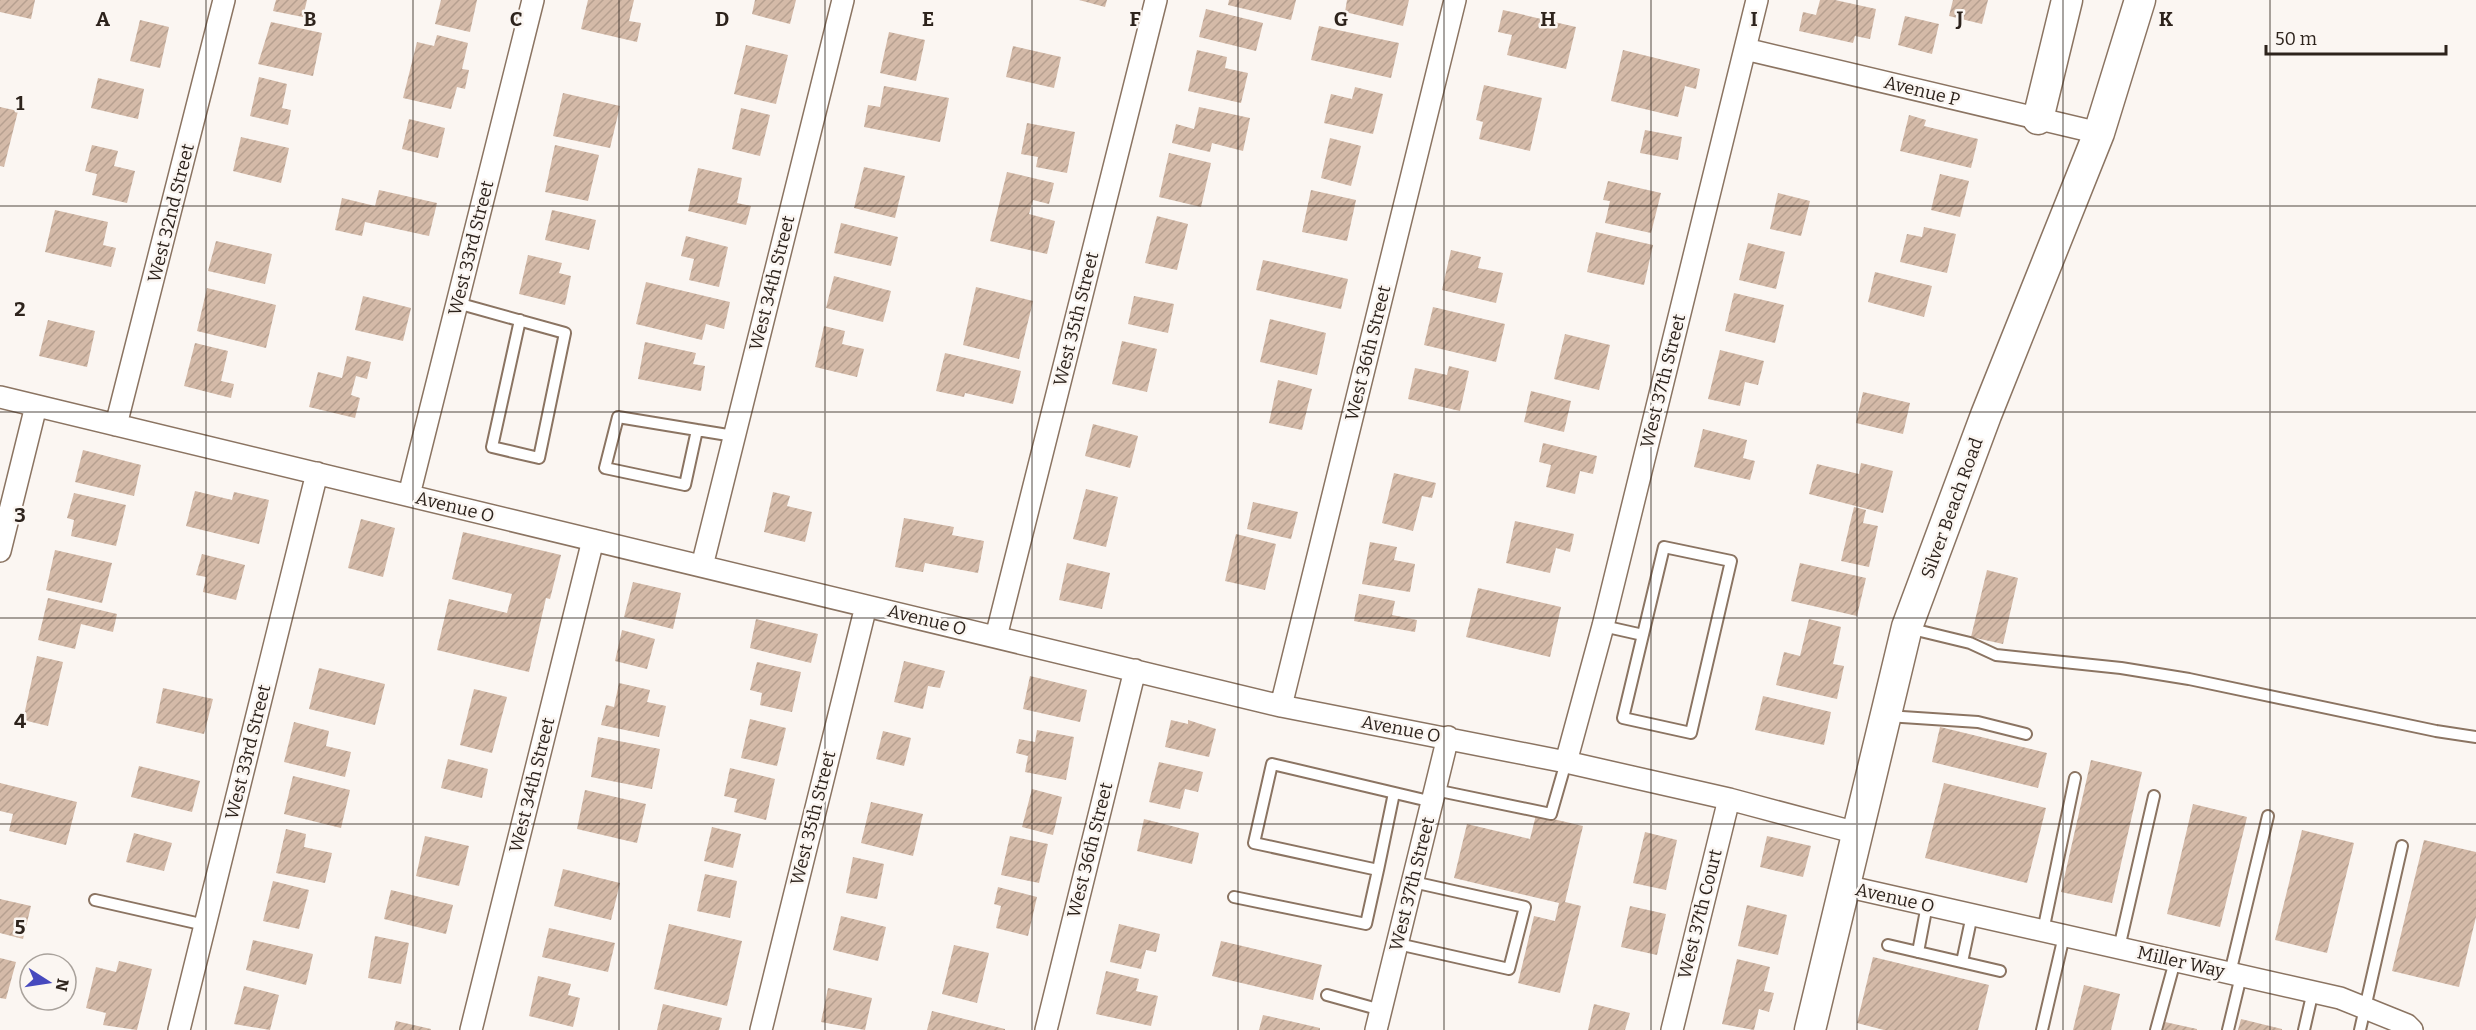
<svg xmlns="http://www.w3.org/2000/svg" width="2476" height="1030" viewBox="0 0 2476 1030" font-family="Bitter,serif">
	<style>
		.building { fill: url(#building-hatch) }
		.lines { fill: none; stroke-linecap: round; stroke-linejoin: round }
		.lane-casing { stroke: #8b7462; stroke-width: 14 }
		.street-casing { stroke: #8b7462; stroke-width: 24 }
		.secondary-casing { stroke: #8b7462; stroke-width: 33 }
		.lane { stroke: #fff; stroke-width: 10 }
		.street { stroke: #fff; stroke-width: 21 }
		.secondary { stroke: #fff; stroke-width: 30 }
		.grid { fill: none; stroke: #2d231c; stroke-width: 1.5; stroke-opacity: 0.55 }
		.labels { text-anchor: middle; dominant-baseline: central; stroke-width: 5; stroke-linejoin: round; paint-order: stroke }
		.street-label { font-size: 18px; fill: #2d231c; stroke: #fbf6f2 }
		.grid-label { font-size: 20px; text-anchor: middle; font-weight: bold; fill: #2d231c; stroke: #fbf6f2; stroke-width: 5; stroke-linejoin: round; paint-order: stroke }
	</style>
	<defs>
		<pattern id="building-hatch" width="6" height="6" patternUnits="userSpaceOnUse" patternTransform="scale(1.5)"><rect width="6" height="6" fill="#d4baa8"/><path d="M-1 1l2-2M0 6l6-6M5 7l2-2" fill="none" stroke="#b6a090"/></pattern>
	</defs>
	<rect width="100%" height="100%" fill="#fbf6f2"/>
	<path class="building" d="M0,0H35L31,19L0,12Z
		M276,0H307L303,17L273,11Z
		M441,0H477L470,32L435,24Z
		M588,0H634L629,21L641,23L637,42L581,29Z
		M755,0H796L790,24L752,14Z
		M1079,0H1107L1105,7Z
		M1229,0H1296L1291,20L1228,5Z
		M1347,0H1409L1403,26L1345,12Z
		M1820,0H1835L1876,9L1870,39L1855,36L1853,43L1799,31L1803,12L1816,15Z
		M1953,0H1988L1982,24L1949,16Z
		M1206,9L1263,23L1256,51L1199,37Z
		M1503,10L1576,27L1566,69L1507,55L1512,35L1498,32Z
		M1905,16L1939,24L1932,54L1898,45Z
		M140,20L169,27L160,68L130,61Z
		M271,22L322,33L313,76L258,64Z
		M1319,26L1399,43L1391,78L1311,60Z
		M889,32L925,40L916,81L880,73Z
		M437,35L468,43L462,69L469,70L465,89L457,87L451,109L403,98L417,42L434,46Z
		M746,45L788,55L776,104L734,94Z
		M1013,46L1061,57L1054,88L1006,77Z
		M1197,50L1227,57L1225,68L1248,73L1241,103L1188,91Z
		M1623,50L1700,69L1696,89L1685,86L1678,117L1611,101Z
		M259,77L287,84L282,108L291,110L288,125L250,116Z
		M98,78L144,89L138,119L91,108Z
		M1484,85L1542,98L1530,151L1479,139L1483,122L1476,120Z
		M884,86L949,98L940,142L864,127L868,105L880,107Z
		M1355,87L1383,94L1373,134L1324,123L1331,94L1352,99Z
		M563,93L620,106L610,148L553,136Z
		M0,107L18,111L4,167L0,166Z
		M1199,107L1250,118L1243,151L1212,143L1210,152L1172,143L1176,124L1194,129Z
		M741,108L770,115L760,156L732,149Z
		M1909,115L1926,120L1924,126L1978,139L1971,168L1900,151Z
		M409,119L445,128L438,158L402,149Z
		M1027,123L1075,132L1067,173L1036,167L1038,157L1021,154Z
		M1645,130L1682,137L1678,160L1640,153Z
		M241,137L289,148L281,183L233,171Z
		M1330,138L1361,146L1351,186L1321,178Z
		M92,145L118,151L114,166L135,171L127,203L92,195L97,174L85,171Z
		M555,145L599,155L588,201L545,192Z
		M1169,153L1211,163L1201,207L1159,197Z
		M864,167L905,176L895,218L854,208Z
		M698,168L742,178L737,203L751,206L746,225L688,211Z
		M1007,172L1054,183L1049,204L1033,200L1029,214L1055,221L1047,254L990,241Z
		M1940,174L1969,181L1960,217L1931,210Z
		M1608,181L1661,193L1651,233L1605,223L1610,201L1603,200Z
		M379,190L437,203L429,236L365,222L362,236L335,230L342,198L375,206Z
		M1311,190L1356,200L1347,241L1302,232Z
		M1778,193L1810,201L1801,236L1770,229Z
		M55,210L108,222L103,245L116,248L111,267L45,252Z
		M552,210L596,220L589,250L545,240Z
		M1157,216L1188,224L1177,270L1145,263Z
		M841,223L898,237L891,266L834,253Z
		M1924,227L1956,234L1947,273L1900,262L1907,234L1922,237Z
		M1596,232L1653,245L1644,285L1587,272Z
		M686,236L728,247L719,287L689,280L694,259L681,256Z
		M216,241L272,254L265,284L208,271Z
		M1748,243L1785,252L1776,289L1739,280Z
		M1451,250L1481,257L1478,268L1503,273L1496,303L1442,290Z
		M528,255L562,263L559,273L571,276L565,305L519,294Z
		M1263,260L1348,279L1341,309L1256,290Z
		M1875,272L1932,286L1924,317L1868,302Z
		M834,276L891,291L883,322L826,308Z
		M646,282L730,302L724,329L706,324L702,340L636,324Z
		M976,287L1033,301L1019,359L963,345Z
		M207,288L276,305L266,348L197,331Z
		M1734,293L1784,305L1775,343L1725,331Z
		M363,296L411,308L403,341L355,330Z
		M1134,296L1174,304L1168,333L1128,324Z
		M1433,307L1505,324L1496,362L1424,345Z
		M1270,319L1326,333L1317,375L1260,362Z
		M48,320L95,331L87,367L39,356Z
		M824,326L845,331L842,344L864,349L857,377L815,367Z
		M1565,334L1610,345L1599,390L1554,379Z
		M1122,341L1157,349L1147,392L1112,384Z
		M645,342L696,353L693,364L705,366L701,391L638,379Z
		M195,343L228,351L221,381L234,384L231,398L184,386Z
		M1720,350L1764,361L1758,385L1745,382L1740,406L1708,399Z
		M945,353L1021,371L1013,404L965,393L964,397L936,391Z
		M347,356L371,362L367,379L356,376L351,395L360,398L355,418L309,407L318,372L342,378Z
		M1449,366L1469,371L1460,411L1408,399L1415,368L1447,375Z
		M1278,380L1312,389L1302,430L1269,423Z
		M1531,391L1571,401L1564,432L1524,422Z
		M1863,392L1910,403L1903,434L1856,423Z
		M1093,424L1138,436L1130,468L1085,456Z
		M1703,429L1747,440L1743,458L1755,461L1750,480L1694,467Z
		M1543,443L1597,456L1593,474L1580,471L1575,494L1546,487L1551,465L1539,462Z
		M83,450L141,465L134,496L75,482Z
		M1861,463L1893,471L1883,513L1809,494L1817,464L1859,474Z
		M1394,473L1436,483L1432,498L1422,496L1413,531L1382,523Z
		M1086,489L1118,497L1106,547L1073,539Z
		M195,491L232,500L234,492L269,500L259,544L186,526Z
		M773,492L790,496L787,506L812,512L805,542L764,532Z
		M74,493L126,505L116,546L71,536L74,520L67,518Z
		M1253,502L1298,512L1291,539L1247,529Z
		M1854,507L1866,510L1863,523L1878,526L1869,567L1841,561Z
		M904,518L954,527L952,535L984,541L978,573L925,563L923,572L895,567Z
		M361,519L395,528L383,577L348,568Z
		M1515,521L1574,534L1570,552L1556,548L1550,573L1506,563Z
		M463,532L561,555L550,599L546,598L529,672L437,650L449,599L507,613L512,594L452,579Z
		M1236,534L1276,544L1265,590L1225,581Z
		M1370,542L1397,547L1394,560L1415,564L1410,592L1362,584Z
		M55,550L112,563L102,603L46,590Z
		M202,554L245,565L236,600L203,592L206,577L196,575Z
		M1067,563L1110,573L1102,609L1059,600Z
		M1800,563L1866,578L1857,616L1791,601Z
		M1987,570L2018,578L2003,644L1971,637Z
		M633,582L681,593L673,629L624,617Z
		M1478,588L1561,607L1550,657L1466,637Z
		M1359,594L1395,601L1392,615L1417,620L1415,632L1354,621Z
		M48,598L117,614L113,632L81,624L75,649L38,640Z
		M756,619L818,634L811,663L750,648Z
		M1809,619L1841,627L1833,664L1844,666L1837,699L1776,685L1784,652L1800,656Z
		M622,630L655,639L647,669L615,661Z
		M37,656L63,662L48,726L23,720Z
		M904,661L945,671L940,688L928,686L923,709L894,702Z
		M757,662L801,672L792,712L760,705L762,693L750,690Z
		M319,668L385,684L375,725L309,709Z
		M1030,676L1087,690L1080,722L1023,709Z
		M619,683L650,690L647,702L666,706L659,737L601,725L606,705L614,707Z
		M163,688L213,699L204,734L156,723Z
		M474,689L507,697L492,753L460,745Z
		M1763,696L1831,712L1824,745L1755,730Z
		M750,719L786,728L777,766L741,758Z
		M1171,720L1188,724V720L1216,729L1209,757L1165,747Z
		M294,722L329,731L326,746L351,752L345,777L284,762Z
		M1940,727L2047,753L2038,788L1932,762Z
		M1037,730L1074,737L1066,780L1025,772L1028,756L1016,753L1019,739L1035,742Z
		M883,731L911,738L904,766L876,759Z
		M598,737L660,749L652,789L591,777Z
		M448,759L488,769L482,798L441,788Z
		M2091,760L2142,772L2112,903L2061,892Z
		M1159,762L1203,772L1198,792L1185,789L1180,809L1149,802Z
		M139,766L200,781L192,812L131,797Z
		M730,768L775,779L766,820L734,812L737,799L724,796Z
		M293,776L350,790L341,828L284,814Z
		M0,783L77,802L66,845L9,831L13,814L0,811Z
		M1944,783L2046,808L2027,883L1925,858Z
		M1032,789L1062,797L1053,835L1022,827Z
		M585,790L646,804L637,843L577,829Z
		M871,802L923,814L913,856L861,843Z
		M2193,804L2247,817L2220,927L2167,914Z
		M1536,815L1583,826L1565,902L1581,906L1560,993L1518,983L1534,916L1555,921L1559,903L1454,878L1467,824L1530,839Z
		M1144,819L1199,833L1192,864L1137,851Z
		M712,827L741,834L733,868L704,861Z
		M286,829L306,834L304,847L332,853L325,883L276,873Z
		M2302,830L2354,843L2327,953L2275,940Z
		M1645,832L1677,840L1666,890L1633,883Z
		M134,833L172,843L164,871L126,862Z
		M425,836L469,846L459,886L416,876Z
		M1010,836L1048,844L1039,883L1001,875Z
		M1767,836L1811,846L1803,877L1760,867Z
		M2424,840L2476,852V917L2459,987L2392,971Z
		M853,857L884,864L877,899L846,893Z
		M563,869L620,883L611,920L554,906Z
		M705,874L737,881L730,918L697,911Z
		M273,881L309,890L299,929L263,921Z
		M998,887L1037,897L1028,936L996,928L1001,906L994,904Z
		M391,890L453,905L446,934L384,919Z
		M0,899L31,906L23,939L0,933Z
		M1747,905L1787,915L1778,955L1738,946Z
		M1630,906L1666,914L1657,955L1621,947Z
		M841,916L886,927L878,961L833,950Z
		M669,924L742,941L727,1006L654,989Z
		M1119,924L1160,934L1156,952L1146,950L1141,969L1110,962Z
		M549,928L615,943L608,972L542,957Z
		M375,936L409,943L401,984L368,978Z
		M253,940L313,954L306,985L246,970Z
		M1221,941L1322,965L1313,1000L1212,976Z
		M954,945L989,953L977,1003L942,994Z
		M1873,957L1989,985L1978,1030H1884L1857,1023Z
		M0,958L16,962L6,999L0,998Z
		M1737,959L1770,967L1764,991L1774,993L1769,1012L1759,1009L1754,1030L1722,1024Z
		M119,961L152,969L137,1030L103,1025L106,1013L86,1008L96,967L116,972Z
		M1106,971L1139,979L1136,991L1158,996L1151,1026L1096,1014Z
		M538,976L571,984L568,995L580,998L573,1027L529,1016Z
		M2084,985L2120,994L2111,1030H2073Z
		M244,986L279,995L270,1030L234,1024Z
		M828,988L872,998L865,1030L821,1022Z
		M663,1004L722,1018L719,1030H657Z
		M1594,1004L1630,1013L1625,1030H1588Z
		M932,1011L1005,1029V1030H927Z
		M1263,1015L1320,1028V1030H1259Z
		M2241,1019L2282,1029V1030H2238Z
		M396,1021L431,1029V1030H394Z
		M2165,1022L2197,1029V1030H2163Z"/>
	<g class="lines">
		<g class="lane-casing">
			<path id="lane" d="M457,303L565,333L539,458L492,447L520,320
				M697,430L618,417L605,468L685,485L697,430L734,436
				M1664,547L1731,561L1691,733L1623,718Z
				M1603,626L1643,635
				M1908,628L1970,643L1996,655L2121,668L2189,679L2436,731L2476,737
				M1887,716L1978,722L2026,734
				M1435,790L1551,814L1566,762
				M1378,870L1394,793
				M1234,897L1366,924L1378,870L1254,843L1272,764L1433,802
				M95,900L205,925
				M2043,931L2075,778
				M1398,944L1509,969L1525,907L1413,882
				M1888,945L2000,971
				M2119,948L2154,796
				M1918,952L1927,905
				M1962,962L1972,915
				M2230,973L2268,816
				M1327,995L1381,1010
				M2042,1030L2064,936
				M2156,1030L2175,961
				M2228,1030L2241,976
				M2304,1030L2313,991
				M2360,1030L2402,846"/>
		</g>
		<g class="street-casing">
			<path id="street" d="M1745,49L2099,133
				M0,397L1281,706L1566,762L1729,799L1857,833
				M116,425L224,0
				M409,495L533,0
				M0,551L36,406
				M702,566L843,0
				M996,637L1156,0
				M1281,706L1455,0
				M1566,762L1603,626L1757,0
				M1845,886L2340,998L2407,1025L2412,1030
				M179,1030L317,473
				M471,1030L593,540
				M761,1030L866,606
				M1046,1030L1135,670
				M1376,1030L1448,737
				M1672,1030L1729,799"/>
		</g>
		<g class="secondary-casing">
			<path id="secondary" d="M2038,119L2067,0
				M1810,1030L1907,627L1986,415L2099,133L2140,0"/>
		</g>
		<use href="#lane" class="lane"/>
		<use href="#street" class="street"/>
		<use href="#secondary" class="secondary"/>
	</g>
	<path class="grid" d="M206,0V1030M413,0V1030M619,0V1030M825,0V1030M1032,0V1030M1238,0V1030M1444,0V1030M1651,0V1030M1857,0V1030M2063,0V1030M2270,0V1030M0,206H2476M0,412H2476M0,618H2476M0,824H2476"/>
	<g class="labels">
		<g class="street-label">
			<text transform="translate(1922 91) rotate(14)">Avenue P</text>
			<text transform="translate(171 213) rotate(-76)">West 32nd Street</text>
			<text transform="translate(471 248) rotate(-76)">West 33rd Street</text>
			<text transform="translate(772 283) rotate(-76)">West 34th Street</text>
			<text transform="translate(1076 319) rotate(-76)">West 35th Street</text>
			<text transform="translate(1368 353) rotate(-76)">West 36th Street</text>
			<text transform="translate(1663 381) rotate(-76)">West 37th Street</text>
			<text transform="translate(455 507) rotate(14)">Avenue O</text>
			<text transform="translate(1952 508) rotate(-70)">Silver Beach Road</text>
			<text transform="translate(927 620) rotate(14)">Avenue O</text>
			<text transform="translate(1401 729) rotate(11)">Avenue O</text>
			<text transform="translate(248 752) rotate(-76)">West 33rd Street</text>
			<text transform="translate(532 785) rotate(-76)">West 34th Street</text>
			<text transform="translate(813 818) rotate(-76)">West 35th Street</text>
			<text transform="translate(1090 850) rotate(-76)">West 36th Street</text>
			<text transform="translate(1412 884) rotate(-76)">West 37th Street</text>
			<text transform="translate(1895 898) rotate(13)">Avenue O</text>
			<text transform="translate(1700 914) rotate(-76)">West 37th Court</text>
			<text transform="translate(2181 962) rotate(13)">Miller Way</text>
		</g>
	</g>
	<g class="grid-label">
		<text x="103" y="26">A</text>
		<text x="310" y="26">B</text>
		<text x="516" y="26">C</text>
		<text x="722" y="26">D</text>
		<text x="928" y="26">E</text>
		<text x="1135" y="26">F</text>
		<text x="1341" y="26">G</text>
		<text x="1548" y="26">H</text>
		<text x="1754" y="26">I</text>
		<text x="1960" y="26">J</text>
		<text x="2166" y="26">K</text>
		<text x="20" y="110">1</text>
		<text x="20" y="316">2</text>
		<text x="20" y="522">3</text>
		<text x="20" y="728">4</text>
		<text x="20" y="934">5</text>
	</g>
	<g transform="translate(48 982) rotate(102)"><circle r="28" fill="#fbf6f2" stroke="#a9a29c" stroke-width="1.5"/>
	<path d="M0-4.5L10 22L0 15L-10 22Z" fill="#4649be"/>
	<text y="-9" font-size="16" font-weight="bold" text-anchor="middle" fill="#2d231c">N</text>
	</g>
	<path d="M2266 45v9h180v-9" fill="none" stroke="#2d231c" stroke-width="3"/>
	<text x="2275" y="45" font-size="18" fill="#2d231c" stroke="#fbf6f2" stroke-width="4.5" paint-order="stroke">50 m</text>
</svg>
